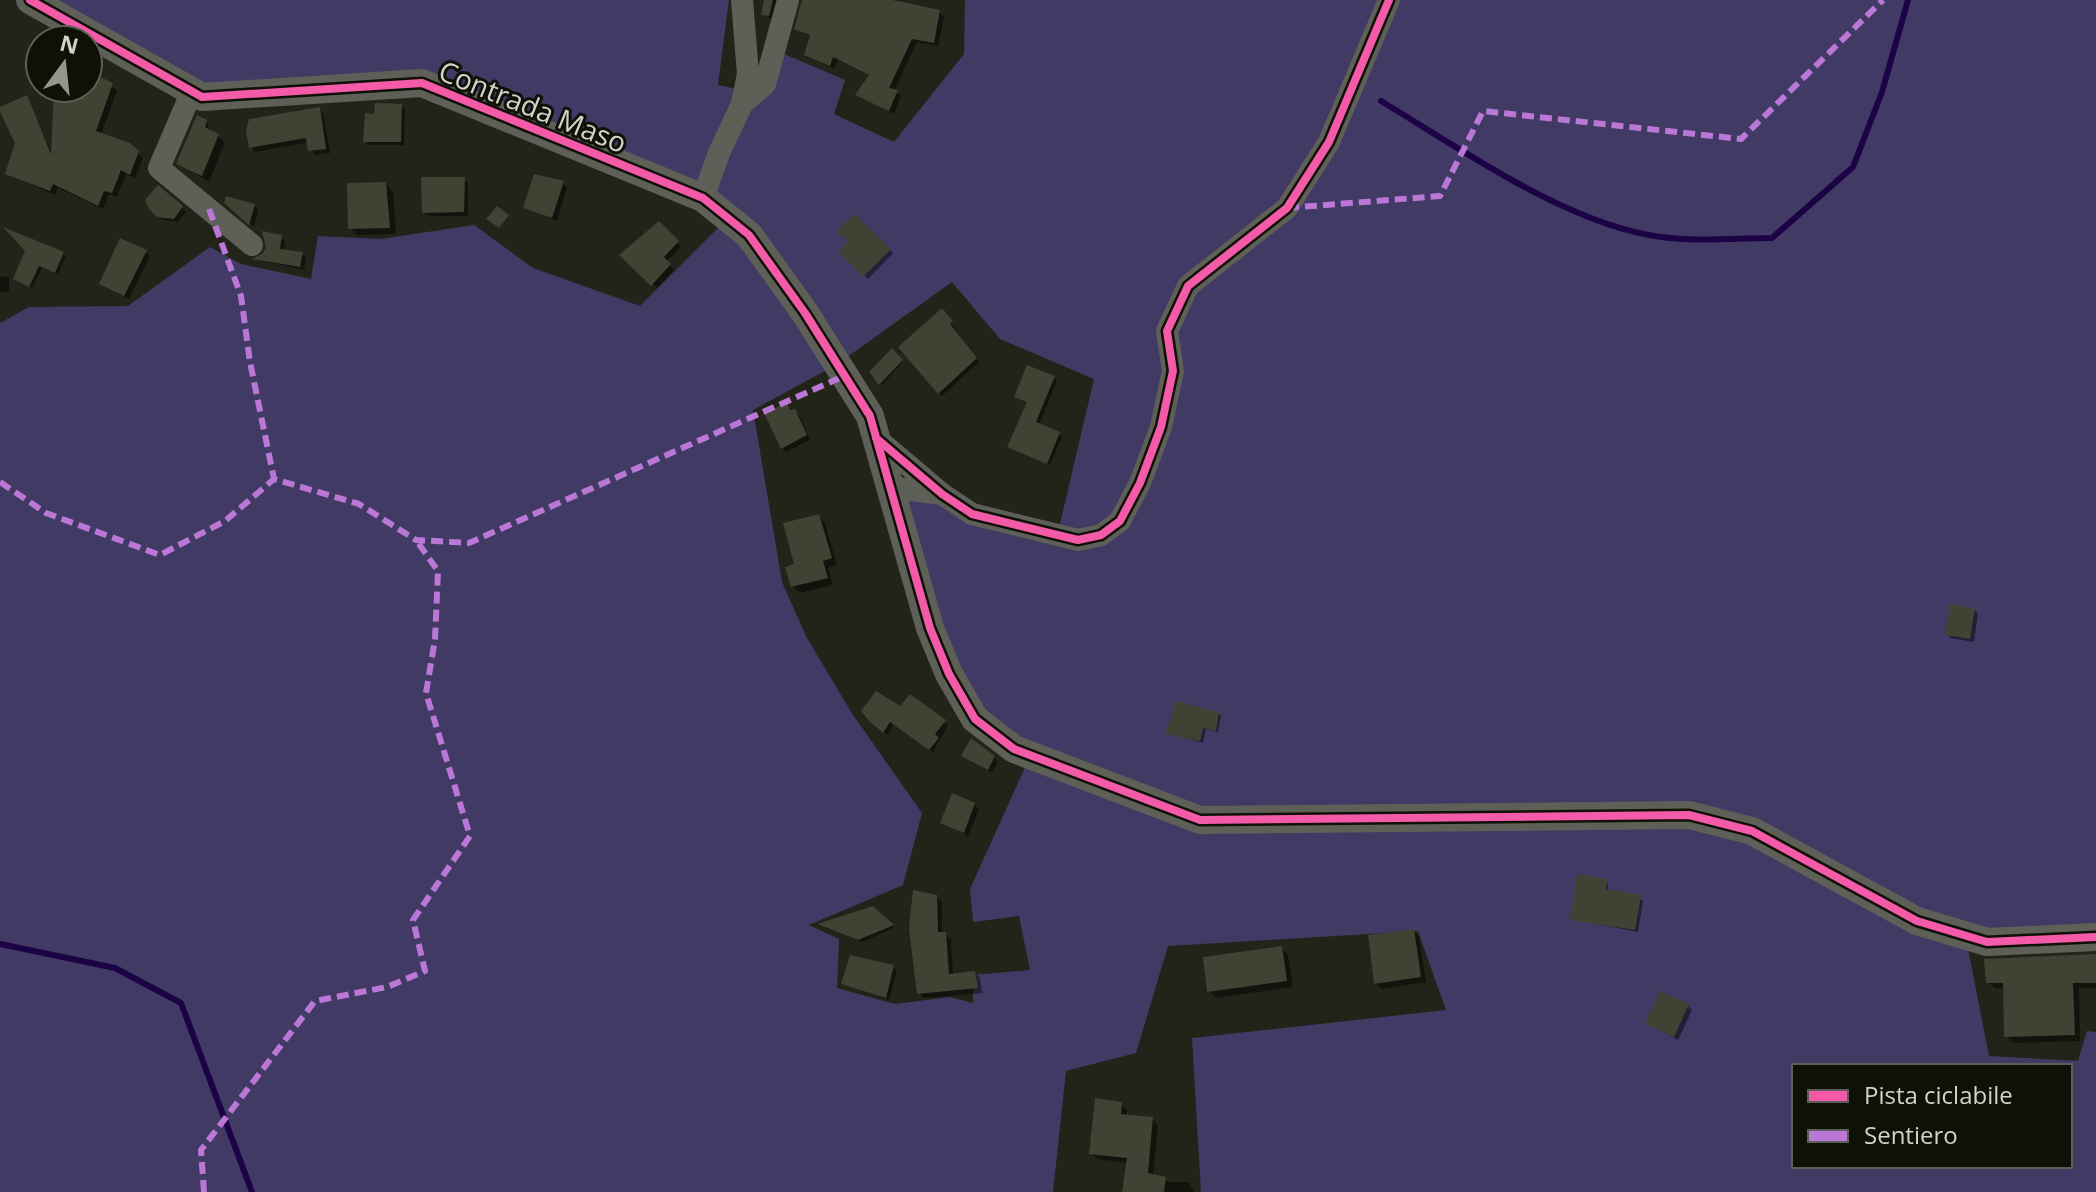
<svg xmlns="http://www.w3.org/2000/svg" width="2096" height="1192" viewBox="0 0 2096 1192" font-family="'Open Sans',sans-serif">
	<rect width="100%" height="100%" fill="#22241a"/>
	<!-- green -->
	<path fill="#413a65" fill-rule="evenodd" d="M31 0H729L718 85 756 93 782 53 845 80 834 114 894 142 964 54 965 0H2096V931L1965 933 1989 1056 2078 1061 2087 1031 2096 1032V1192H1201L1192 1038 1446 1010 1418 931 1168 946 1136 1053 1066 1071 1053 1192H0V323L29 307 128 306 210 247 241 264 311 279 318 236 381 239 474 225 533 268 640 306 730 216 475 97 205 94ZM952 282 1000 339 1094 379 1056 541 909 475 896 504 956 689 1032 752 970 889 973 922 1019 916 1030 970 973 975V1003L950 997 895 1004 837 988 839 939 809 925 903 885 922 813 851 712 806 636 782 582 753 410 836 365ZM1794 1066H2070V1166H1794Z"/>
	<!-- shadow -->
	<path fill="#0007" d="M766 0H781L773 20 763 14Z
		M803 0H894L939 12 944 17 938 46 917 42 894 91 901 96 894 114 858 94 871 76 838 60 834 69 806 54 812 37 797 29Z
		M88 74 117 90 101 135 129 145 143 158 135 178 126 174 117 197 109 194 103 209 58 188 55 195 8 174 26 97 53 155 56 88H88Z
		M401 106 405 110 404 145H369L365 141 376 116Z
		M319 109 323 113 330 153 314 155 309 142 255 152 251 147 299 115 298 110Z
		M206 122 212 132 225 142 209 182 178 163Z
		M464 179 468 183V216H429L424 212Z
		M563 183 567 187 557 221 525 207Z
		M386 184 393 191 396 234 357 235 350 228Z
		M254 206 258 210 254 227 230 207Z
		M182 208 186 212 178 222 163 220 158 215Z
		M854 216 893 253 868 279 841 252 850 242Z
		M659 224 681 247 666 262 674 270 657 288 622 255Z
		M281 237 285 241 284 251 302 254 306 258 304 270 255 259 264 256Z
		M27 250 63 254 66 256 58 274 42 268 32 288 15 279Z
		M146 252 150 256 129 299 102 283Z
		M0 276 9 277V292H0Z
		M942 311 979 362 942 396 901 347Z
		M892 351 903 362 882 385 872 372Z
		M1054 377 1057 380 1039 425 1062 437 1050 465 1013 449 1028 403 1016 396Z
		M786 406 799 415 810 440 786 452 782 448Z
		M818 516 825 523 837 565 828 567 833 585 800 593 793 586 797 566Z
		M1974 609 1978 614 1974 642 1951 638 1947 634Z
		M900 709 948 725 933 752 894 724 888 735 876 726Z
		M1218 713 1221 716 1218 732 1206 729 1203 743 1168 733Z
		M963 755 994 757 998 762 992 773Z
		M974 805 979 809 968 836 943 822Z
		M1607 881 1609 892 1643 900 1638 932 1572 919Z
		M936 897 942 902V934L951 939 953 975 975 973 980 978 982 993 924 998 919 993Z
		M873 908 894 928 862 942 822 926Z
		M1413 931 1419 936 1426 982 1382 989 1376 983Z
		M1281 948 1288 955 1293 987 1216 998 1209 991Z
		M2096 956V988H2079L2080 1041 2013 1043 2006 1036 2005 988H1995L1988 982Z
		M893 967 897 971 889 1000 843 983Z
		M1688 1006 1692 1010 1678 1040 1648 1023Z
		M1121 1104 1127 1110V1116L1152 1119 1158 1125 1153 1176 1169 1182H1188L1194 1192H1124L1128 1163 1097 1159 1091 1153Z"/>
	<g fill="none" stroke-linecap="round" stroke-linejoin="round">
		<!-- stream -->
		<path stroke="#1c0345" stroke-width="6" d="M1381 101C1461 149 1568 225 1661 237 1697 242 1736 238 1772 238L1853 167 1882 92 1908 0
			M0 944 115 968 181 1003 252 1192"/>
	</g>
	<!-- building -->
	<path fill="#414233" d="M764 0H773L769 16 761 15Z
		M802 0H893L940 10 934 43 912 39 889 88 898 90 889 111 855 95 869 75 833 57 830 66 804 55 810 35 794 29Z
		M88 71 113 83 96 131 130 143 139 151 130 175 121 170 112 193 104 191 98 206 53 184 50 191 5 174 15 143 0 112V107L27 95 51 154 54 88H88Z
		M375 103 402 104 401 142H363L365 113 374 114Z
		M320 107 326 149 308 151 306 138 249 148 246 131 249 119Z
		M197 115 207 120 205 127 219 134 202 176 176 164Z
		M534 174 564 181 552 218 523 208Z
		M421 177H465L464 212 422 213Z
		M386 182 390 228 348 229 347 183Z
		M158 185 183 206 174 219 157 217 149 209 145 200Z
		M226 196 255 204 249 225 224 203Z
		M497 206 509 215 499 228 486 219Z
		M854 214 891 249 863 277 838 252 848 241 836 232Z
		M659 221 679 241 664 257 671 264 651 286 619 255Z
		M3 227 64 252 55 273 39 266 29 287 13 279 25 251Z
		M262 231 282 235 280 249 303 252 300 267 252 259 262 254 266 248Z
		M120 238 147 250 124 296 99 284Z
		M942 308 953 321 950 324 977 358 938 394 898 347Z
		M892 348 903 360 879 385 869 372Z
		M1027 365 1055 376 1036 422 1060 432 1047 464 1007 447 1027 402 1014 397Z
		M787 403 790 410 795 409 807 435 781 449 764 413Z
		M819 514 832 558 823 561 828 578 791 587 785 567 794 564 783 523Z
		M1950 604 1975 608 1970 639 1945 635Z
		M876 691 900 706 910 694 946 720 935 734 939 738 929 750 890 722 883 733 870 722 861 711Z
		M1176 701 1219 712 1216 731 1203 728 1200 741 1165 734Z
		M971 738 995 756 988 770 961 756Z
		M952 793 975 803 964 833 940 823Z
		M1577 874 1608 879 1606 889 1641 895 1635 930 1570 920Z
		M913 890 937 895 938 932H946L949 974 975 971 978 988 917 994 909 928Z
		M873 906 894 925 858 940 817 924Z
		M1414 929 1421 977 1374 984 1368 935Z
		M1282 946 1287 981 1207 992 1203 957Z
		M2096 954V983H2073L2075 1035 2004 1037 2003 983H1986L1984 959Z
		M850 955 894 965 886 998 841 984Z
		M1660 991 1689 1004 1674 1037 1645 1024Z
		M1095 1098 1122 1102 1121 1114 1153 1117 1148 1173 1166 1177 1164 1192H1122L1127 1158 1089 1154Z"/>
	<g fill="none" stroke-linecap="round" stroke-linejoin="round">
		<!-- minor -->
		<path stroke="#5e6057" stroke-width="22" d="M742 0 748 74 742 104
			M192 91 159 168 252 245
			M703 198 719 153 742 104 765 84 788 0
			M876 438 942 494 972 514 1078 540 1101 535 1120 521 1140 483 1161 427 1173 371 1167 331 1188 286 1287 208 1329 142 1389 0
			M890 487 942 494"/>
		<!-- tertiary -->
		<path stroke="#5e6057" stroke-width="28" d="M30 0 202 97 422 83 703 198 749 235 805 313 870 416 930 628 949 674 975 719 1014 749 1200 820 1689 815 1752 831 1917 921 1987 942 2096 937"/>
		<!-- quiet -->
		<path stroke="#ba77d6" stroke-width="6" stroke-dasharray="12 6" stroke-linecap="butt" d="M1287 208 1440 196 1483 111 1741 139 1883 0
			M209 209 241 296 250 362 274 479
			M0 482 46 513 160 555 225 521 274 479 359 504 416 540 469 543 844 376
			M204 1192 201 1150 315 1001 387 987 425 971 413 920 470 836 426 693 435 639 438 571 416 540"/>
		<defs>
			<path id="cycleway" d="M30 0 202 97 422 83 703 198 749 235 805 313 870 416 930 628 949 674 975 719 1014 749 1200 820 1689 815 1752 831 1917 921 1987 942 2096 937
				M876 438 942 494 972 514 1078 540 1101 535 1120 521 1140 483 1161 427 1173 371 1167 331 1188 286 1287 208 1329 142 1389 0"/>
		</defs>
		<!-- cycleway casing -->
		<use href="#cycleway" stroke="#0f1008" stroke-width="13"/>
		<!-- cycleway -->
		<use href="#cycleway" stroke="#f35aa7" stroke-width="8"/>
	</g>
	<g text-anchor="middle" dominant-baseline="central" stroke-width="6" stroke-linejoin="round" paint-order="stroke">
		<!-- street labels -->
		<g font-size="28" fill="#d2d4c9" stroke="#0f1008">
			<text transform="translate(533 106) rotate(22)">Contrada Maso</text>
		</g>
	</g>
	<!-- legend -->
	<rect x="1792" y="1064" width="280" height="104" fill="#0f1008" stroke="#5d5e55" stroke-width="2"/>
	<rect x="1808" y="1090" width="40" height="12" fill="#f35aa7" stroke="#5d5e55" stroke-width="2"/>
	<text x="1864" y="1104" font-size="24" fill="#d2d4c9">Pista ciclabile</text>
	<rect x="1808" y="1130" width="40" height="12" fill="#ba77d6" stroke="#5d5e55" stroke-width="2"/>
	<text x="1864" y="1144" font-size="24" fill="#d2d4c9">Sentiero</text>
	<!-- north arrow -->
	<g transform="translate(64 64) rotate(15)"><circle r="38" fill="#0f1008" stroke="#5d5e55" stroke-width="2"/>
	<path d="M0-6L14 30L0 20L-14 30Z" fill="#94968c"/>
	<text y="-12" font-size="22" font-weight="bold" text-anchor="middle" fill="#d2d4c9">N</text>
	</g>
</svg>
